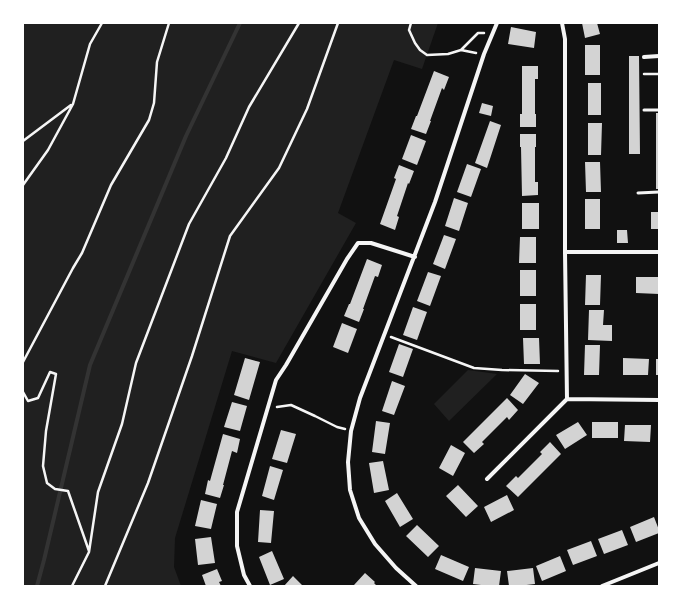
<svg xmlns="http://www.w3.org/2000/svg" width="682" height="609" viewBox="0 0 682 609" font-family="Overpass,sans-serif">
	<rect width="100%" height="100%" fill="#111"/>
	<!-- green -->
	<path fill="#202020" d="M23 23H438L422 69 394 60 338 213 356 223 276 363 232 351 175 538 174 567 181 586H23Z
		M468 370 497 374 449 421 434 404Z"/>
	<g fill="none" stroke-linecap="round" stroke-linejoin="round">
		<!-- stream -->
		<path stroke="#333" stroke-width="4" d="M37 586 44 560 90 365 186 136 240 23"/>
	</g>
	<!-- building -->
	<path fill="#d3d3d3" d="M582 23H597L600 34 585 38Z
		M511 27 536 32 534 48 508 44Z
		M585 45H600V75H585Z
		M629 56H639L640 154H629Z
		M522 66H538V79H535V114H536V127H520V114H522Z
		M434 71 449 77 444 90 442 88 430 121H431L426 134 411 129 416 116H417Z
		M588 83H601V115H588Z
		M482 103 493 106 491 116 479 113Z
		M656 113H659V189H656Z
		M490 121 501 125 487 168 475 163Z
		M588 123H602L601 155H588Z
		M520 134H536V147H535V182H538V195L522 196 521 147H520Z
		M411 135 426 141 417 165 402 159Z
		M585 162H600L601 192H586Z
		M467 164 481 169 471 197 457 192Z
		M399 165 414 171 409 184 408 183 397 216 399 217 395 230 380 224 396 179 394 178Z
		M454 198 468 203 459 231 445 226Z
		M585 199H600V229H585Z
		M522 203H539V229H522Z
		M651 212H659V229H651Z
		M617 230H627L628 243H617Z
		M444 235 456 239 445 269 433 264Z
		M520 237H536V263H519Z
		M367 259 382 265 378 277 375 276 363 309H364L359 322 344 316 349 304H350Z
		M520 270H536V296H520Z
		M428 272 441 276 430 306 417 301Z
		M586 275H601L600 305H585Z
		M636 277H659V294L636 293Z
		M520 304H536V330H520Z
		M413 307 427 312 417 340 403 335Z
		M589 310H604L603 325H612V341L588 340Z
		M342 323 357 329 348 353 333 347Z
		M523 338H539L540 364H524Z
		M399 344 413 349 403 377 389 372Z
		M585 345H600L599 375H584Z
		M245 358 260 362 249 400 234 395Z
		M623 358 649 359 648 375H623Z
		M656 359H659V375H656Z
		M525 374 539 383 523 404 510 395Z
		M392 381 405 386 394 415 382 411Z
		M507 398 518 410 509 420 507 417 482 442 484 444 474 453 463 442Z
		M232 402 247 406 240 431 224 427Z
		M376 421 390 423 385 454 372 452Z
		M578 422 587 435 565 449 556 435Z
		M592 422H618V438H592Z
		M625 425H651L650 442 624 441Z
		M281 430 296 434 287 463 272 459Z
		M223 434 240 439 237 453 232 451 223 485H224L220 498 205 494 208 480 210 481Z
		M550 442 561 454 518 497 506 486 516 476 518 478 542 454 540 452Z
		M451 445 465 453 453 476 439 468Z
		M383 461 389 490 374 493 369 463Z
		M270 466 283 470 274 500 262 496Z
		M458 485 478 506 466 517 446 496Z
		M397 493 413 519 400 527 385 501Z
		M507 495 514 510 491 522 484 507Z
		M201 500 217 504 211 529 195 526Z
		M260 510 274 511 271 543 258 542Z
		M654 517 659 530V533L636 542 630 527Z
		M417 525 439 546 428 557 406 536Z
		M622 530 628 545 604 554 598 539Z
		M211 537 215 563 198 565 195 539Z
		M591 541 597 556 573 565 567 550Z
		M272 551 284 579 270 585 259 557Z
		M441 555 469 567 463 581 435 569Z
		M560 556 566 571 542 581 536 566Z
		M475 568 501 571 499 586H489L473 584Z
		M533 568 535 584 518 586H509L507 571Z
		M217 569 222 581 219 582 221 586H206L202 575Z
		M365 573 375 582 374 583 377 586H355L354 585Z
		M293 576 303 586H284Z"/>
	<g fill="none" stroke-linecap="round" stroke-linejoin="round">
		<!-- path -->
		<path stroke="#f5f5f5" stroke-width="2.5" d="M411 23 409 30 415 43 420 50 427 55 448 54 461 50 478 33H484
			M461 50 476 53
			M644 74H659
			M23 141 71 105
			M23 185 48 150 73 104 90 44 102 23
			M391 337 474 368 502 370 558 371
			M23 362 73 268 82 253 111 185 149 120 154 103 157 62 169 23
			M23 392 28 401 38 398 50 372 56 374 46 431 43 466 47 483 55 489 68 491 89 551
			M277 407 291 405 315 416 337 427 345 429
			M72 586 89 552 98 492 122 424 136 363 189 224 226 158 249 107 299 23
			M105 586 148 483 192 356 230 236 279 168 307 109 338 23"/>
		<!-- service -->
		<path stroke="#f5f5f5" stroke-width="3" d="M644 110H659
			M638 193 659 192"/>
		<!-- minor -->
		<path stroke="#f5f5f5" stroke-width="4" d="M562 23 565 39V252L567 399
			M644 57 659 56
			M565 252H659
			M567 399 659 400
			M487 479 567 399
			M250 586 244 575 237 546V512L276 380 286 365 347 259 358 243H371L415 257
			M416 586 396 568 375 544 359 518 350 490 348 462 351 431 360 398 435 202 484 54 497 23
			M602 586 659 563"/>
	</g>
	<!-- border -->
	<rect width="682" height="609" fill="none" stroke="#ffffff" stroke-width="48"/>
</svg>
